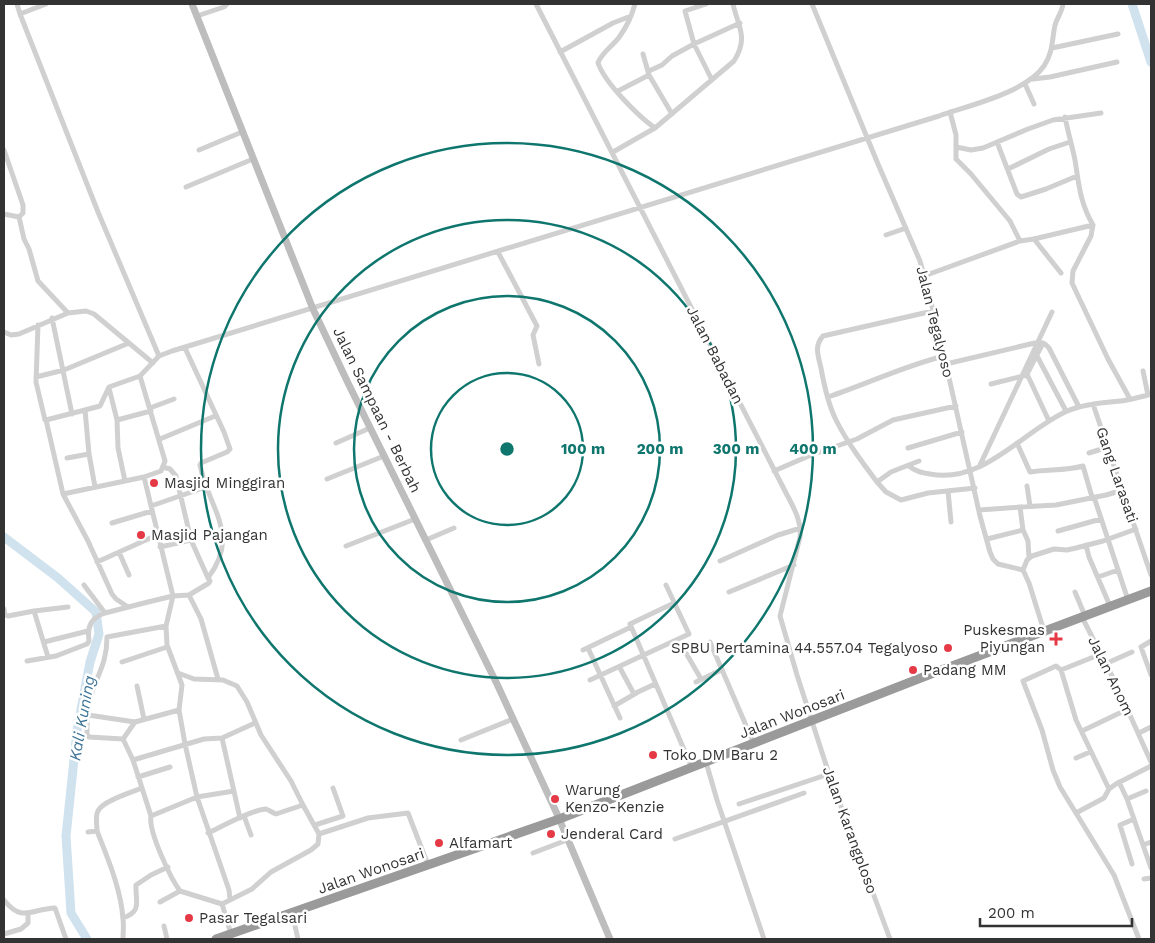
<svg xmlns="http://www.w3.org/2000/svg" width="1155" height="943" viewBox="0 0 1155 943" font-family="'Work Sans',sans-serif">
	<rect width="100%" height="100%" fill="#fff"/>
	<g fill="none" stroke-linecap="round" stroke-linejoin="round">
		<!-- river -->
		<path stroke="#cfe2ee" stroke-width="9" d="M1132 4 1151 62
			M4 537 58 578 96 612 99 634 90 662 77 731 66 836 71 913 87 939"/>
		<!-- street -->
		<path stroke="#d0d0d0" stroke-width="5" d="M17 4 20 14 46 4
			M536 4 785 491C792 505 802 520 800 537L780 616 797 675 829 774 890 939
			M635 4C632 15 627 26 620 36 614 45 601 53 598 63 605 83 638 116 655 128
			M706 4 685 11 694 44 740 23
			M812 4 878 164 920 261 939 333 980 516 990 552 993 559 998 564 1023 570 1029 583 1044 631
			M20 14 98 212 159 356
			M197 16 224 7 227 4
			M1052 48 1118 34
			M560 52 613 23 631 16
			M643 54 649 75 672 114
			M649 71 662 65 672 56 694 44 712 80
			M1033 79 1050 77 1117 62
			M1025 84 1034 104
			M618 91 649 75
			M950 112 956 135V159L971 174 1010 221 1020 241 1034 239 1093 225
			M1065 117C1068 132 1072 146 1075 160 1079 185 1080 203 1093 225
			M997 142 1017 194 1021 197 1046 189 1077 176
			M956 147 971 150 983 148 1028 129 1053 120 1101 113
			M4 150 23 205V213L19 217 4 214
			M199 150 242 132
			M613 152 655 128 734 61C749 37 738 27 733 4
			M1008 169 1049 149 1070 142
			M186 187 253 159
			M19 217 24 239 29 249 38 281 68 313 86 311 94 314 153 363
			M1093 225 1091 236 1073 271 1072 283 1108 359 1130 399
			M886 235 906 228
			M1034 239 1061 273
			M498 252 537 326 533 335 539 364
			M924 276 1020 241
			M52 318 72 414
			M38 325 36 382 45 420
			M4 332 11 335 19 334 68 313
			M1037 356 1066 411
			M946 364 1039 342 1045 344 1049 348 1079 407
			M1027 374 1049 421
			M140 376 159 356 172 351 939 116C970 105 1025 93 1044 66 1053 53 1052 39 1055 25 1057 18 1062 12 1063 4
			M1026 376 1043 343
			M36 377 64 370 129 343
			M991 384 1023 376
			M109 388 117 420
			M828 397C867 384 904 366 944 356
			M1093 404 1151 575
			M150 408 174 399
			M85 410 100 406 109 387 140 376 165 461 161 471 144 477 173 596 166 626 167 645 182 685 179 710 185 744 197 797 229 890 230 900
			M160 439 215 416
			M336 443 370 428
			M1017 443 1030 472C1048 469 1065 471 1083 466L1092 497
			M908 448 962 432
			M1089 453 1108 447
			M67 458 89 454
			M919 461 891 472 877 482 886 492 901 500 928 493 975 488
			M980 465 1052 312
			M909 466C915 471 922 473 930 474 983 484 1021 433 1065 412 1082 404 1103 403 1121 401 1130 400 1139 397 1148 395L1143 371
			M163 467 170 469 176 476 191 540 208 578
			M774 471 811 455 857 439 893 420 956 406
			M327 479 384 456
			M125 481 118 448 117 420 151 411
			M877 482C862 462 847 442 836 420 828 404 824 385 821 368 818 355 814 346 823 336L933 311
			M1027 486 1030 506
			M95 487 89 454 85 410 46 420 63 494 88 541 112 594 116 599 128 607
			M948 491 951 522
			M63 494 144 477
			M1094 497 1128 600
			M151 506 206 487
			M1020 507 1056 505 1106 495 1123 490
			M979 510 1020 507 1023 530 1028 541 1029 558
			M112 523 152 511
			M1058 531 1101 519
			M987 539 1023 530
			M426 540 454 528
			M1086 545 1089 557 1110 606
			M346 546 415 519
			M160 547 191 540
			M119 552 129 575
			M720 561 778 535 801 528
			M97 562 157 535
			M1023 570 1027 560 1032 556 1054 549 1067 550 1076 548 1103 541 1136 529
			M1098 577 1118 570
			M84 585 105 613 148 602 173 596 189 595 209 583 210 581 208 578C241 534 209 510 200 465L201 463 227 452 230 449 224 432 185 348
			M729 592 794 565
			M1075 592 1085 616
			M189 595 201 619 218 679
			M674 603 630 624 692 768
			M4 609 5 615 8 616 34 611 48 657
			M34 611 68 607
			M1082 617 1116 684 1151 762
			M1151 641 1141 647 1151 675
			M44 642 88 631
			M710 642 754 744
			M588 648 620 718
			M583 650 631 627
			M686 653 701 679
			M1101 654 1061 670 1056 666 1023 681 1042 730 1053 770 1060 787 1114 875 1139 939
			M27 661 56 656 87 644 89 641C87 626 91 618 105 613
			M122 662 167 647
			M1105 664 1132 652
			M620 668 634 694
			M1061 670 1076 720 1109 789
			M178 673 194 679 223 680 237 686 247 702 261 735 291 781 303 805
			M590 680 689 634 666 585
			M696 682 721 670
			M137 686 144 719
			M614 706 638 692 655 684
			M88 715 135 722 179 710
			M135 722 123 739 133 760 151 816
			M1082 731 1128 709
			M1139 733 1151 727
			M222 738 240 818
			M123 739 89 737 87 734C87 722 87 710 90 698 97 675 107 664 107 637L166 626
			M461 740 513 719
			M1076 758 1090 752
			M133 760 204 739 222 738 255 723
			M706 762 717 800 764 939
			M138 777 170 767
			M1119 782 1127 799 1151 868
			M1127 799 1146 791
			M739 804 829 774
			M1076 813 1104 798 1109 789 1116 784 1151 766
			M244 816 251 835
			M315 825 343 816 333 788
			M97 831C97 825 95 816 98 811 102 801 132 792 142 788
			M88 832 97 831C108 859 121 889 123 919 124 926 123 933 123 939
			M208 833C221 827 253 809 266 809 269 810 273 813 276 814L303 805 319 834 318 844 311 850 271 872 252 889 222 904 180 891C171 879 148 831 151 816L197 797 234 791
			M319 834 368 818 408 813 428 865
			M675 839 804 793
			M1143 845 1151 842
			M533 853 567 840
			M1132 864 1120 825 1134 819
			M1144 879 1151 878
			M4 900C22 923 31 909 55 908L66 939
			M160 902 180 891
			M222 904 231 934
			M292 913 298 939
			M123 918C143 911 135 901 136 885L151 875 168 867
			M164 926 167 939
			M4 934 21 929 28 923V913"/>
		<!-- secondary -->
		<path stroke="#bdbdbd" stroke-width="7" d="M192 4 313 309 348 383 497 684 558 816 610 939"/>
		<!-- highway -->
		<path stroke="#9a9a9a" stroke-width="9" d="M216 939 562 818 931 674 1151 591"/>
	</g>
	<!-- distance rings -->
	<g fill="none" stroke="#0f766e" stroke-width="2.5">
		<circle cx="507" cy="449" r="76"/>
		<circle cx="507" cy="449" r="153"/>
		<circle cx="507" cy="449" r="229"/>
		<circle cx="507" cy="449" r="306"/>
	</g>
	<!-- markers -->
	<g fill="#e63946" stroke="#fff" stroke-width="2">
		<circle cx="154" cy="483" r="5"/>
		<circle cx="141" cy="535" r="5"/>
		<path d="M1053.5 631.5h5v5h5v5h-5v5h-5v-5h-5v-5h5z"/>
		<circle cx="948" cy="648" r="5"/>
		<circle cx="913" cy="670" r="5"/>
		<circle cx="653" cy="755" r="5"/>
		<circle cx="555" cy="799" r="5"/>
		<circle cx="551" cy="834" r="5"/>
		<circle cx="439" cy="843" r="5"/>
		<circle cx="189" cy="918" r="5"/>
	</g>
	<g text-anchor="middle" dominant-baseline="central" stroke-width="5" stroke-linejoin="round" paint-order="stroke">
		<!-- street labels -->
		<g font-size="15" fill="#333" stroke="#fff">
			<text transform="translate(935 322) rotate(76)">Jalan Tegalyoso</text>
			<text transform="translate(715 355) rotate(63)">Jalan Babadan</text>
			<text transform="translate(377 410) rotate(64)">Jalan Sampaan - Berbah</text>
			<text transform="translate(1117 475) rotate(71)">Gang Larasati</text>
			<text transform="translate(1111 676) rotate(64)">Jalan Anom</text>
			<text transform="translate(792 714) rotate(-21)">Jalan Wonosari</text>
			<text transform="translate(850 830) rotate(70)">Jalan Karangploso</text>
			<text transform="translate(371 871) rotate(-19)">Jalan Wonosari</text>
		</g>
		<!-- poi labels -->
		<g font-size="15" fill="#333" stroke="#fff" text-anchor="start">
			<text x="164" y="483">Masjid Minggiran</text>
			<text x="151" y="535">Masjid Pajangan</text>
			<text x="1045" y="630" text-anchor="end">Puskesmas<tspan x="1045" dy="17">Piyungan</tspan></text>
			<text x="938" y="648" text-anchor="end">SPBU Pertamina 44.557.04 Tegalyoso</text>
			<text x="923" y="670">Padang MM</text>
			<text x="663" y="755">Toko DM Baru 2</text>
			<text x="565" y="790">Warung<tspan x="565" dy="17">Kenzo-Kenzie</tspan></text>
			<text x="561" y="834">Jenderal Card</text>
			<text x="449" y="843">Alfamart</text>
			<text x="199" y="918">Pasar Tegalsari</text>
		</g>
		<!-- water labels -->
		<g font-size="16" font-style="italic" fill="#3f7597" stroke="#fff">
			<text transform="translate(82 718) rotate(-80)">Kali Kuning</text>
		</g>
	</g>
	<circle cx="507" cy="449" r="8" fill="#0f766e" stroke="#fff" stroke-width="2.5"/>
	<g font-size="15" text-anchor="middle" font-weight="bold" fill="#0f766e" stroke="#fff" stroke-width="5" stroke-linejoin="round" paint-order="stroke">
		<text x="583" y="454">100 m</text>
		<text x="660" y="454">200 m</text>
		<text x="736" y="454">300 m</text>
		<text x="813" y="454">400 m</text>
	</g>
	<!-- border -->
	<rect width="1155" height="943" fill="none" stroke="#333333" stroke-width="10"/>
	<!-- scale -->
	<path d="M980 918v8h152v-8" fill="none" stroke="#333333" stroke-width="2.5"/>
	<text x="988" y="918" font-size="15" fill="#333333" stroke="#ffffff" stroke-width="4" paint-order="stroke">200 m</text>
</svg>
